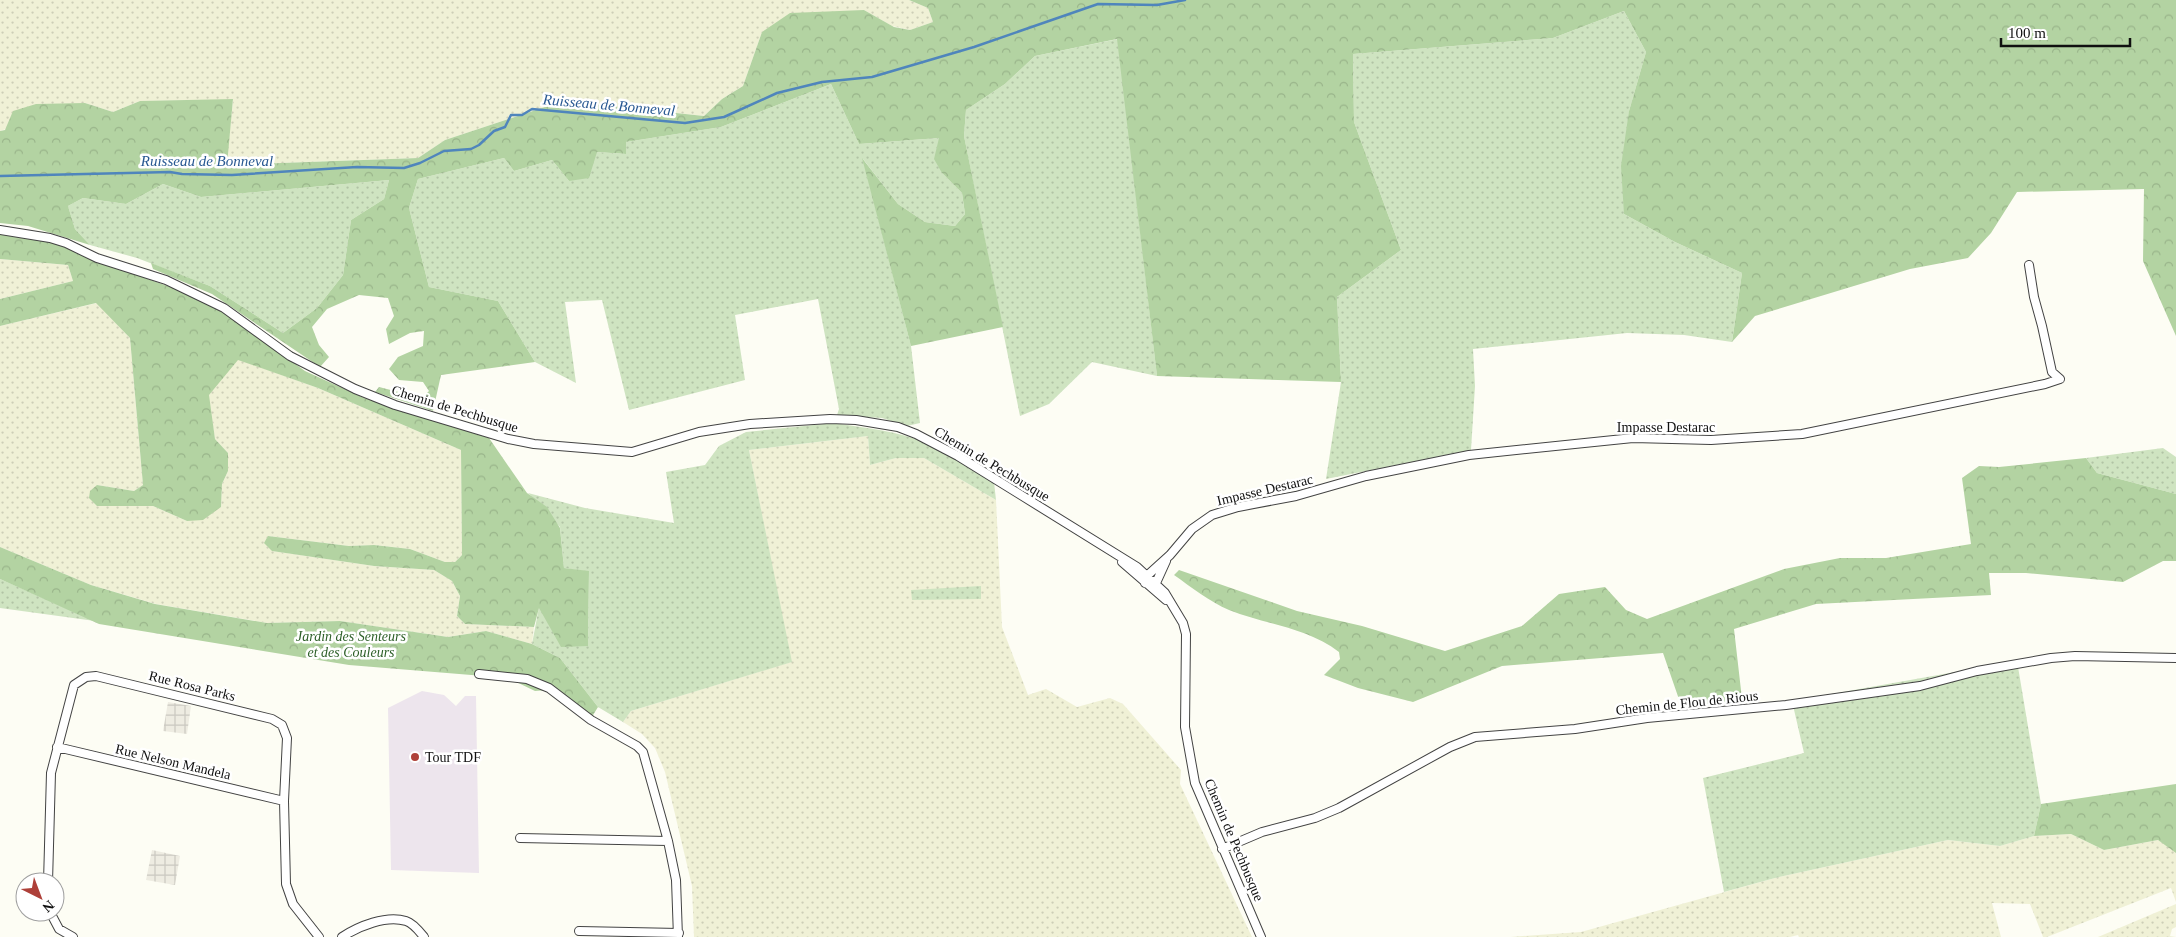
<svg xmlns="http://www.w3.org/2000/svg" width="2176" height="937" viewBox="0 0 2176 937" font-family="'Times New Roman',serif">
	<defs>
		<pattern id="farmland-dots" width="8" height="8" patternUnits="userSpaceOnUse" patternTransform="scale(1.25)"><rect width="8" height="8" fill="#f0f1d6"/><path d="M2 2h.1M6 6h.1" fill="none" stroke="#cdceb7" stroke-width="1.8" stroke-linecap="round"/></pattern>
		<pattern id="grass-dots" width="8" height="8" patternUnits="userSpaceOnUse" patternTransform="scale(1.25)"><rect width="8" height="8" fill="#cfe4c1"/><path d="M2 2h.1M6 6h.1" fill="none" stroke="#b1c3a5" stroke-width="1.8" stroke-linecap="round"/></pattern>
		<pattern id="forest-crowns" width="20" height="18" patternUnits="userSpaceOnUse" patternTransform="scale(1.25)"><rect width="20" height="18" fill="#b3d3a2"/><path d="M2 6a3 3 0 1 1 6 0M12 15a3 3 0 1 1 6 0" fill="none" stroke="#99b48a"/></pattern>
		<pattern id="plaza-grid" width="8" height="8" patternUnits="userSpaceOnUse" patternTransform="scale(1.25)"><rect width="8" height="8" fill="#eeece2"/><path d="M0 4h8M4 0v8" fill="none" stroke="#cbc9c1"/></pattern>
	</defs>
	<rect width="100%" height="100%" fill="#fdfdf4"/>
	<!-- industrial -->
	<path fill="#ede5ed" d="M422 691 444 695 456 706 465 696H476L479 873 391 870 388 708Z"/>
	<!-- farmland -->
	<path fill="url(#farmland-dots)" d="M0 0H909L928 8 933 22 910 30 892 26 864 10 762 32 743 86 722 99 704 116 563 101 445 140 418 158 226 165 233 100 140 101 113 112 85 103 0 131Z
		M0 259 68 265 73 281 0 299Z
		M97 303 130 338 143 485 134 491 97 485V506H153L187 521 221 507 222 484 228 471V453L215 439 208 395 237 359 318 388 461 450 462 555 455 562H445L410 549 374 545 349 546 268 536 273 551 374 566 434 570 452 581 460 596 457 616 465 624 534 627 532 644 486 631 448 637 340 621 267 623 156 604 91 585 0 547V326Z
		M868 436 870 465 896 458H924L996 500 1002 627 1028 695 1046 689 1077 707 1110 698 1123 704 1181 770 1180 784 1252 937H694L692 886 665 772 655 748 642 734 623 722 631 711 791 662 749 450Z
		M2071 834 2104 850 2158 840 2176 851V902L2171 888 2047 937H2043L2030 904 1992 903 2001 937H1799L1798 935 1790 937H1510L1581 932 1775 878 1948 840 2000 846 2034 836Z
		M2176 904V927L2172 929 2170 936 2176 937H2098Z"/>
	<!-- grass -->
	<path fill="url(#grass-dots)" d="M1624 11 1646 52 1629 111 1624 214 1675 242 1742 273 1732 342 1684 335 1627 333 1473 349 1475 386 1471 450 1326 479 1341 382 1337 297 1401 250 1354 122 1353 54 1553 38Z
		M1118 39 1157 376 1092 362 1049 404 1020 416 964 136 966 110 1005 84 1035 56Z
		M831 84 859 144 939 138 942 173 962 193 965 214 955 226 925 222 898 204 863 159 911 346 920 423 907 426 882 418 837 415 839 409 818 299 735 315 745 380 629 410 602 300 565 302 576 383 535 362 498 301 429 287 409 208 418 179 504 158 514 171 552 160 569 181 597 152 625 154 626 142 721 127Z
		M389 180 384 199 351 220 343 275 317 308 283 333 210 286 137 258 90 245 75 229 68 206 83 198 126 204 163 184 201 197Z
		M834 423C860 427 887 430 913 438 937 445 972 468 994 482L996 500 924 458H896L870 465 868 436 749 450 792 662 631 711 623 722 598 707 560 658 532 644 539 607 588 645 589 572 564 568 560 527 528 493 585 508 674 523 666 472 705 465 719 446 746 432Z
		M2163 448 2176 457V494L2097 473 2086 458Z
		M0 579 95 621 0 608Z
		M981 586V599L912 600 911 590Z
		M2017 661 2041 804 2034 836 2000 846 1948 840 1775 878 1724 892 1703 778 1804 753 1792 701Z"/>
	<!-- forest -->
	<path fill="url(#forest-crowns)" d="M909 0H2176V336L2143 261 2144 189 2017 192 1991 233 1968 258 1910 269 1755 316 1732 342 1742 273 1675 242 1624 214 1621 166 1629 111 1646 52 1624 11 1553 38 1353 54 1354 122 1401 250 1337 297 1341 382 1157 376 1117 39 1035 56 1005 84 966 110 964 136 1003 327 911 346 862 158 898 204 925 222 955 226 965 214 962 193 942 173 934 159 939 138 859 144 831 84 721 127 626 142V154L597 152 589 178 569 181 552 160 514 171 504 158 418 179 409 208 429 287 498 301 535 362 441 375 433 411 375 392 379 387 422 398 429 391 423 382 399 380 389 369 398 357 423 346 424 331 410 333 389 344 386 329 394 316 388 298 359 295 327 309 312 327 319 345 329 357 320 367 212 294 153 269 151 263 210 286 283 333 317 308 343 275 351 220 384 199 389 180 201 197 163 184 126 204 83 198 68 206 75 229 90 245 28 226 0 223V131L5 130 13 111 36 104 85 103 113 112 140 101 233 99 227 165 418 158 445 140 563 101 704 116 722 99 743 86 762 32 790 13 864 10 894 27 910 30 933 22 928 8Z
		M0 234 35 238 65 246 100 262 190 294 226 313 305 371 364 398 489 438 527 493 547 507 560 528 564 568 589 571 588 646 561 647 539 608 534 627 465 624 457 616 460 596 452 581 434 570 374 566 272 551 264 543 268 536 349 546 374 545 410 549 445 562H455L462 555 461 450 318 388 238 360 209 395 215 439 228 453V471L222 484 221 507 203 520 187 521 153 506H97L89 498 90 491 97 485 134 491 143 485 130 338 96 303 0 326V299L73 281 68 265 0 259Z
		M2086 458 2097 473 2176 494V561H2163L2123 582 2026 573H1989L1991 595 1816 604 1734 629 1742 699 1682 708 1663 653 1502 666 1413 702 1358 688 1324 675 1340 659 1339 652C1306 627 1267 625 1229 610 1210 602 1191 587 1174 575L1179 570 1297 611 1362 626 1445 651 1522 626 1559 594 1605 587 1626 610 1647 619 1784 569 1840 558H1886L1971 544 1962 478 1979 466 1999 467Z
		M0 547 91 585 155 604 267 623 340 621 448 637 486 631 532 644 560 658 598 707 590 720 548 690 535 691 508 678 349 665 99 624 0 579Z
		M2176 784V853L2158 840 2104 850 2071 834 2034 836 2041 804Z"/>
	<!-- plaza -->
	<path fill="url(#plaza-grid)" d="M168 702 191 706 187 734 163 731Z
		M152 850 180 856 175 885 146 880Z"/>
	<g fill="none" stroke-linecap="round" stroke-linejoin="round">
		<!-- stream -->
		<path stroke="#4f85bc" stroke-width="2.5" d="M0 176 170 172 182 174 232 175 357 167 404 168 420 163 444 151 471 149 479 145 494 131 505 127 511 115H522L532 109 685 123 724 117 777 93 822 82 872 77 974 47 1098 4 1157 5 1185 0"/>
		<defs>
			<path id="minor" d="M0 230 50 238 66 243 97 258 166 280 224 308 290 356 355 389 395 405 508 439 534 444 632 452 699 432 750 424 830 419 856 420 898 427 916 434 958 456 1137 567 1165 593 1183 623 1186 634 1185 727 1195 783 1261 937
				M1122 562 1166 600
				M1145 583 1149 574 1170 555 1192 529 1212 515 1238 507 1296 496 1366 476 1469 455 1633 438 1711 440 1802 434 2045 384 2060 379 2052 372 2042 326 2034 297 2029 265
				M1152 583H1156L1166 561
				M479 674 527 679 549 688 591 720 637 746 643 752 668 841 676 880 678 937
				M57 747 284 801
				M520 838 668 841
				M1222 849 1262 832 1315 818 1339 808 1450 747 1475 737 1575 729 1647 718 1786 705 1920 686 1977 671 2051 658 2075 656 2176 658
				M48 882 51 773 74 685 86 677 96 676 272 719 282 725 287 738 284 801 286 884 293 904 319 937
				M50 912 59 929 73 937
				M579 931 679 933
				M342 937C359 926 386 915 406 921 413 923 420 932 424 937"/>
		</defs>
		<!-- minor casing -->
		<use href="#minor" stroke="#434343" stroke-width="10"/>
		<!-- minor -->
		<use href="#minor" stroke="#fff" stroke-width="8"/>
	</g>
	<!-- markers -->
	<circle fill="#ae4039" stroke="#fff" stroke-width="2" cx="415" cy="757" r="5"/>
	<g text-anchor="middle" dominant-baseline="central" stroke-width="5" stroke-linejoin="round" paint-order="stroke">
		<!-- street labels -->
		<g font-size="14" fill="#101010" stroke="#fff">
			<text transform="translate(455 409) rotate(17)">Chemin de Pechbusque</text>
			<text x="1666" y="427">Impasse Destarac</text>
			<text transform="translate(992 464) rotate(31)">Chemin de Pechbusque</text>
			<text transform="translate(1265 490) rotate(-13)">Impasse Destarac</text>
			<text transform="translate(192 686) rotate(14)">Rue Rosa Parks</text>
			<text transform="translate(1687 703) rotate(-6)">Chemin de Flou de Rious</text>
			<text transform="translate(173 762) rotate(13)">Rue Nelson Mandela</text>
			<text transform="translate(1234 840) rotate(67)">Chemin de Pechbusque</text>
		</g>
		<!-- park labels -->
		<g font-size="14" font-style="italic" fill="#2d5f28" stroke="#fff">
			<text x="351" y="636">Jardin des Senteurs<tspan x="351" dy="16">et des Couleurs</tspan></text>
		</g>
		<!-- poi labels -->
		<g font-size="14" fill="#101010" stroke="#fff" text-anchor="start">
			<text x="425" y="757">Tour TDF</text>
		</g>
		<!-- water labels -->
		<g font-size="15" font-style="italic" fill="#285892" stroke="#fff">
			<text transform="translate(609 105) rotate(5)">Ruisseau de Bonneval</text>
			<text x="207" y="161">Ruisseau de Bonneval</text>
		</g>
	</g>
	<!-- north arrow -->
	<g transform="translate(40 897) rotate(138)"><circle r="24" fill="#ffffff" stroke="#9f9f9f"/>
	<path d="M0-4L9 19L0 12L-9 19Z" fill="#ae4039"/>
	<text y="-8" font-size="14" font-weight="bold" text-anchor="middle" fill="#101010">N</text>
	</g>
	<!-- scale -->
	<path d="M2001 38v8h129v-8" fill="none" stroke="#101010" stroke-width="2.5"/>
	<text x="2008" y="38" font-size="15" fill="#101010" stroke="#ffffff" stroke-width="4" paint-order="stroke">100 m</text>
</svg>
